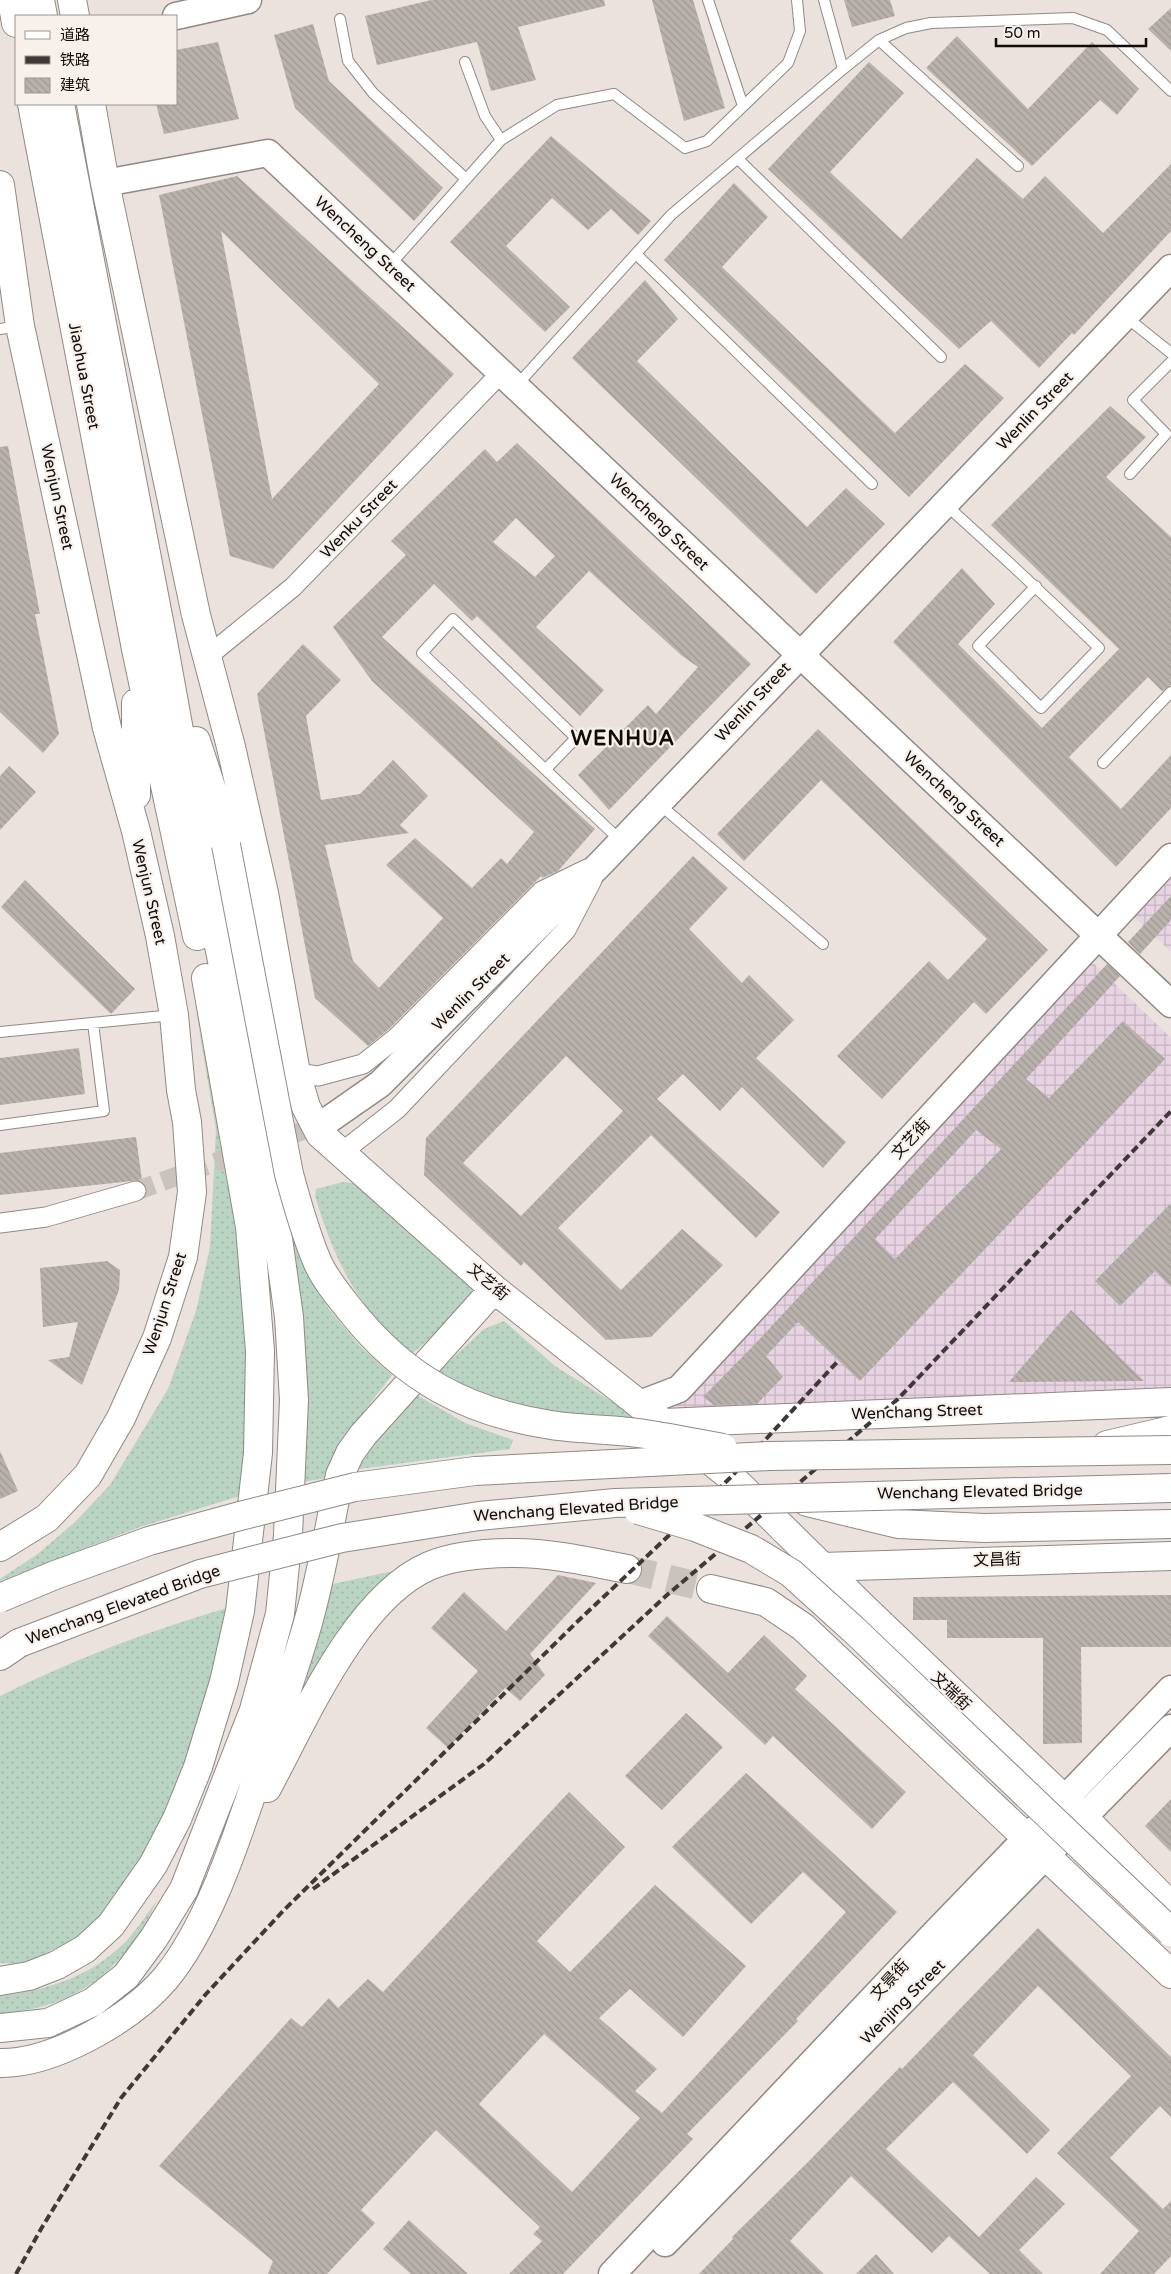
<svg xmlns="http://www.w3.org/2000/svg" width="1171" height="2274" viewBox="0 0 1171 2274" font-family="'Varela Round','Noto Sans SC',sans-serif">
	<defs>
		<pattern id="industrial-grid" width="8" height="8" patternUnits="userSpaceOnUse" patternTransform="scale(1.25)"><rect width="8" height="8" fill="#e8d3e2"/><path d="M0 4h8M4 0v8" fill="none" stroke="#c6b4c1"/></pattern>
		<pattern id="grass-dots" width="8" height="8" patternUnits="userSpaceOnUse" patternTransform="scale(1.25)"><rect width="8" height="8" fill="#b9d4c2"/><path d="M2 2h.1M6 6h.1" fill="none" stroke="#9eb5a5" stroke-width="1.8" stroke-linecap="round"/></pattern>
		<pattern id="building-back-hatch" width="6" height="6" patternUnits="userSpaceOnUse" patternTransform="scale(1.25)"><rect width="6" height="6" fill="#b9b1ac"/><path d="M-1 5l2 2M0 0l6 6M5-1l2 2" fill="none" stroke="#9e9793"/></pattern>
	</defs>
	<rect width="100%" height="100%" fill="#ebe2dd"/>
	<!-- industrial -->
	<path fill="url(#industrial-grid)" d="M1171 857V952L1125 908Z
		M1083 953 1171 1038V1405L674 1430 679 1389Z"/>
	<!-- grass -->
	<path fill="url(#grass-dots)" d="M195 1005 236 1218 249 1313 243 1495 140 1527 0 1581V1579L39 1553 75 1522 110 1485 168 1389 196 1311 210 1247 216 1130Z
		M279 1172 302 1263 328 1308 359 1345 392 1375 353 1426 326 1478 303 1482Z
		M343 1182 361 1184 476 1289 457 1318 411 1354C358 1309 335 1262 315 1196L316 1189Z
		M504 1321 555 1366 644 1422 576 1425 485 1397 439 1371 484 1329Z
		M415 1394 465 1423 513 1440 510 1449 359 1469 373 1442Z
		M412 1567 299 1706 319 1633 328 1585Z
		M230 1607 203 1722 157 1838 131 1879 86 1934 23 1964 0 1963V1696C74 1659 151 1630 230 1607Z
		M158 1899C151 1912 145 1927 136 1939 102 1986 58 2010 0 2013V1996C49 1990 93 1976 128 1939 139 1927 148 1912 158 1899Z"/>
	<!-- building -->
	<path fill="url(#building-back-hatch)" fill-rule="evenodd" d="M431 0H604L605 6 518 27 536 80 491 91 477 42 377 65 365 16Z
		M652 0H693L725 108 684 121Z
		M844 0H890L895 16 852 27Z
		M1171 8V51L1148 29Z
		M313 24 329 81 443 188 414 221 295 108 274 35Z
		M957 36 1028 109 1092 42 1139 89 1117 115 1100 100 1032 166 926 68Z
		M218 42 239 119 164 134 156 104H176V50Z
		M869 62 904 93 830 172 901 239 977 158 1023 199 1045 176 1103 233 1171 164V231L1074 335 1072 333 1039 368 991 321 959 349 768 169Z
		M551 136 651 221 638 235 611 209 588 230 552 198 506 246 570 307 545 332 450 242Z
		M237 176 454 374 273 569 230 556 159 195ZM221 231 379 384 272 499Z
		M734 183 768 217 722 267 895 433 965 364 1004 398 909 497 664 260Z
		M645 280 678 319 637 361 807 527 846 488 885 524 816 594 572 358Z
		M1110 406 1146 437 1106 477 1171 537V685L1162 691 1148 677 1069 757 1121 809 1171 755V808L1116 867 893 642 962 568 995 604 958 644 1042 728 1119 649 991 525Z
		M517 443 751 664 609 810 578 775 648 705 656 714 698 667 681 655 589 571 536 627 604 690 580 716 477 616 472 621 434 584 382 637 595 829 558 871 542 878 541 876 388 1030 368 1046 315 998 257 694 303 644 341 680 306 716 321 800 360 794 393 760 428 796 400 825 409 833 325 845 353 961 379 988 443 918 386 865 415 838 472 888 501 858 507 864 534 832 372 681 333 627 406 555 391 541 485 449 497 462ZM516 518 555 556 535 577 493 542Z
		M8 446 40 614H35L59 734 43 753 0 712V447Z
		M818 729 1048 950 986 1014 974 1002 882 1099 837 1056 929 961 948 980 987 939 821 780 744 861 717 834Z
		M9 766 36 792 0 830V776Z
		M693 856 728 888 689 929 742 983 749 975 794 1020 756 1058 846 1142 823 1168 742 1087 720 1111 683 1074 657 1099 780 1212 756 1238 651 1135 558 1228 621 1290 682 1229 723 1265 651 1337 606 1340 524 1262 521 1266 424 1175 426 1138ZM566 1056 623 1111 521 1216 463 1163Z
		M25 880 135 989 111 1014 1 907Z
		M1171 896V920L1140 954 1128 942Z
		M1107 964 1120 976 1026 1079 1049 1098 1123 1021 1165 1059 860 1381 798 1322 766 1356 783 1377 757 1404 714 1405 703 1397 755 1344ZM976 1130 1001 1149 895 1259 875 1239Z
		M79 1048 85 1094 0 1105V1058Z
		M136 1137 142 1180 0 1195V1153Z
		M1171 1203V1287L1155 1271 1120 1306 1095 1281Z
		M107 1261 120 1270 119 1290 82 1385 48 1360 69 1357 78 1322 43 1327 40 1268Z
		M1071 1310 1144 1381 1009 1382Z
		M0 1451 18 1491 0 1499Z
		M558 1575 596 1583 530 1654 545 1675 520 1701 505 1688 448 1748 426 1728 478 1671 431 1628 464 1592 506 1631Z
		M1171 1595V1647H1081L1082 1743 1043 1744V1638H947V1620H913V1597Z
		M667 1616 728 1673 764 1635 807 1676 795 1689 906 1792 872 1829 773 1736 765 1745 648 1636Z
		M686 1713 723 1747 662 1810 625 1776Z
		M746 1773 897 1912 796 2019 798 2021 687 2134 693 2139 563 2274H509L542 2241 533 2234 540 2227 436 2130 361 2210 375 2223 327 2274H268L273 2261 159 2166 291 2018 302 2027 329 1998 338 2008 368 1979 383 1992 569 1792 625 1847 537 1941 570 1972 655 1885 746 1966 683 2037 630 1989 599 2018 657 2069 635 2091 662 2113 846 1912 803 1872 751 1924 672 1847ZM544 2034 640 2118 572 2192 479 2104Z
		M1171 1799V1852L1145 1826Z
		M1038 1928 1171 2057V2117L1160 2106 1110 2158 1163 2209 1171 2201V2256L1154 2274H1100L1139 2231 1057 2153 1131 2076 1038 1986 973 2055 1050 2130 1027 2154 953 2082 886 2149 979 2237 1036 2177 1065 2204 1019 2250 1043 2274H990L949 2236 932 2253 851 2176 790 2241 824 2274H699L733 2239 732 2237 809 2161 900 2067 902 2069Z
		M409 2220 468 2274H411L383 2249Z
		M876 2254 894 2274H856Z"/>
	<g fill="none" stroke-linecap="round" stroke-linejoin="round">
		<!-- street-tunnel -->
		<path stroke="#cac2bd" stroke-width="19" stroke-dasharray="19 9" stroke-linecap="butt" d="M136 1191 324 1123"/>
		<!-- highway-tunnel -->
		<path stroke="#cac2bd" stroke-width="28" stroke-dasharray="28 14" stroke-linecap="butt" d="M627 1569 711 1589"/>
		<defs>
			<path id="lane" d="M708 0 743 106
				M340 19 348 61 373 93 466 179
				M879 40 1018 166
				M465 62 485 116 501 140
				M843 69 879 40 906 28 931 23 1073 18 1107 30 1171 91
				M738 159 941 357
				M636 254 872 484
				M389 266 501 140 557 105 614 94 685 148 707 141 788 63 800 31 797 0
				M1126 317 1171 353
				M0 329 19 326
				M517 385 671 215 843 69 824 0
				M1130 474 1166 434 1133 400 1171 362
				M946 505C998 552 1049 599 1099 648L1041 708 978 646 1036 586
				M1103 763 1171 692
				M547 768 576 738 453 619 422 653 621 841
				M659 804 823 944
				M0 1032 173 1015
				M0 1125 104 1111 93 1023"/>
			<path id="street" d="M207 657 293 587 502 372
				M296 1073 318 1076 363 1064 396 1038 542 891 587 869
				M341 1153 397 1109 566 930 592 880
				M0 1223 46 1217 136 1191"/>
			<path id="secondary" d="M176 16 248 0
				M105 183 268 153 1171 1004
				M324 1123 380 1084 602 862 1171 268
				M640 1404 679 1389 1171 857
				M665 2243 1171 1728
				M612 2274 936 1932 1171 1689"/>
			<path id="highway" d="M12 0 16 23
				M40 0 43 16
				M72 0 75 16
				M32 104 136 649 197 936
				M91 104 105 183 196 615 231 747 264 893 296 1073 306 1107 320 1134 494 1289 731 1477 864 1608 1084 1818 1171 1906
				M0 185 20 326 107 728 136 831 160 936 174 1015 181 1090 187 1122 192 1192 183 1257 157 1338 121 1418 88 1475 47 1518 0 1547
				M196 741 214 796 226 845
				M136 795V703
				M664 1423 1171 1402
				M1107 1445 1171 1430
				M807 1502 898 1524 984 1528 1171 1524
				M822 1567 1171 1556
				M711 1589 766 1602 803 1627 1171 1974
				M0 1656 19 1643
				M267 1788C304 1720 355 1598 429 1566 455 1555 487 1553 515 1553 552 1553 591 1562 627 1569
				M0 1981 29 1976 57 1965 85 1949 111 1925 153 1865 177 1819 198 1767 224 1682 240 1611 258 1453 260 1351 250 1227 206 978
				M0 2028 48 2023 93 2002 126 1976 154 1938 184 1889 254 1710 280 1614 288 1535 294 1400 289 1317 276 1224 210 902 163 642 60 104
				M0 2063C53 2064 131 2019 165 1979 207 1929 235 1843 256 1781 273 1727 294 1674 309 1619 322 1572 330 1523 340 1475L350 1453 363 1435 494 1289"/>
		</defs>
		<!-- lane casing -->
		<use href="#lane" stroke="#908983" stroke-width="12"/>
		<!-- street casing -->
		<use href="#street" stroke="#908983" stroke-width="21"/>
		<!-- secondary casing -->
		<use href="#secondary" stroke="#908983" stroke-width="29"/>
		<!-- highway casing -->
		<use href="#highway" stroke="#908983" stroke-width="30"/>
		<!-- lane -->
		<use href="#lane" stroke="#fff" stroke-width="10"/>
		<!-- street -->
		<use href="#street" stroke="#fff" stroke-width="19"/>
		<!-- secondary -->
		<use href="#secondary" stroke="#fff" stroke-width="26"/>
		<!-- highway -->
		<use href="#highway" stroke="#fff" stroke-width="28"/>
		<!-- rail -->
		<path stroke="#3e3937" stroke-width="4" stroke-dasharray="8 4" stroke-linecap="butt" d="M313 1889 484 1764 667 1595 898 1399 1171 1111
			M16 2274 41 2229 121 2098 206 1994 283 1911 578 1621 731 1477 838 1361"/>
		<defs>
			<path id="highway-bridge" d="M226 845 289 1174C297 1203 305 1233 317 1261 324 1278 339 1296 351 1311 404 1378 466 1412 551 1425 582 1430 614 1429 645 1434 671 1438 697 1443 723 1448
				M638 1510 695 1527 751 1549 791 1573 853 1629 1171 1932
				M0 1598 55 1575 149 1541 240 1516 355 1487 475 1471 769 1456 1171 1450
				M19 1643 200 1574 342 1538 479 1516 615 1503 1171 1488"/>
		</defs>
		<!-- highway-bridge casing -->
		<use href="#highway-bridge" stroke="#908983" stroke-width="30" stroke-linecap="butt"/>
		<!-- highway-bridge -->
		<use href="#highway-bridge" stroke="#fff" stroke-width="28"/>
	</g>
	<g text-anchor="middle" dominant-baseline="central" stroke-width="4.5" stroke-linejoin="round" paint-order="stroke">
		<!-- street labels -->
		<g font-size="16" fill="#0e0b09" stroke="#f8f0ea">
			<text transform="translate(365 244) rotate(43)">Wencheng Street</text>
			<text transform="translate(84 376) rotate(79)">Jiaohua Street</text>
			<text transform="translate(1035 411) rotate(-46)">Wenlin Street</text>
			<text transform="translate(57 497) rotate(78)">Wenjun Street</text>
			<text transform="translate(359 519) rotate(-46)">Wenku Street</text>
			<text transform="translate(659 522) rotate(44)">Wencheng Street</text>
			<text transform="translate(753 702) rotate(-47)">Wenlin Street</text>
			<text transform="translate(954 799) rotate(43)">Wencheng Street</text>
			<text transform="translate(149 892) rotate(77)">Wenjun Street</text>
			<text transform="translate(471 992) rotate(-45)">Wenlin Street</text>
			<text transform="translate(911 1139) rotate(-47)">文艺街</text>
			<text transform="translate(488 1282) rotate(40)">文艺街</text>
			<text transform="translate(165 1304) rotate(-72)">Wenjun Street</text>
			<text transform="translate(917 1412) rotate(-2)">Wenchang Street</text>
			<text transform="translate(980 1492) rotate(-1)">Wenchang Elevated Bridge</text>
			<text transform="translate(576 1509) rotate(-4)">Wenchang Elevated Bridge</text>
			<text transform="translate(997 1560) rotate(-2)">文昌街</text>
			<text transform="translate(123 1605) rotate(-20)">Wenchang Elevated Bridge</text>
			<text transform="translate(951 1691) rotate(44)">文瑞街</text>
			<text transform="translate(890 1980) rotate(-47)">文景街</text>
			<text transform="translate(903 2002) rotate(-45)">Wenjing Street</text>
		</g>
		<!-- district labels -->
		<g font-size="21" font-weight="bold" letter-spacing="1" fill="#0e0b09" stroke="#f8f0ea">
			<text x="623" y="738">WENHUA</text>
		</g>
	</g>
	<!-- legend -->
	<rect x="15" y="15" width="162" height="90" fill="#f8f0ea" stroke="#9a9490"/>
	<rect x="25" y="31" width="25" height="8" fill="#ffffff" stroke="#9a9490"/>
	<text x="60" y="40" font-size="15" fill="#0e0b09">道路</text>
	<rect x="25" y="56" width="25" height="8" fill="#3e3937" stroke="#9a9490"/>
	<text x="60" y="65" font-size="15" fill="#0e0b09">铁路</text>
	<rect x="25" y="78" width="25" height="15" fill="url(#building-back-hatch)" stroke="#9a9490"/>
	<text x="60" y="90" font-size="15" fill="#0e0b09">建筑</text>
	<!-- scale -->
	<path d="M996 38v8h150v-8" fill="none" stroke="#0e0b09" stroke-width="2.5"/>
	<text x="1004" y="38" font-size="15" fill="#0e0b09" stroke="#f8f0ea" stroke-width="4" paint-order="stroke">50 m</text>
</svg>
